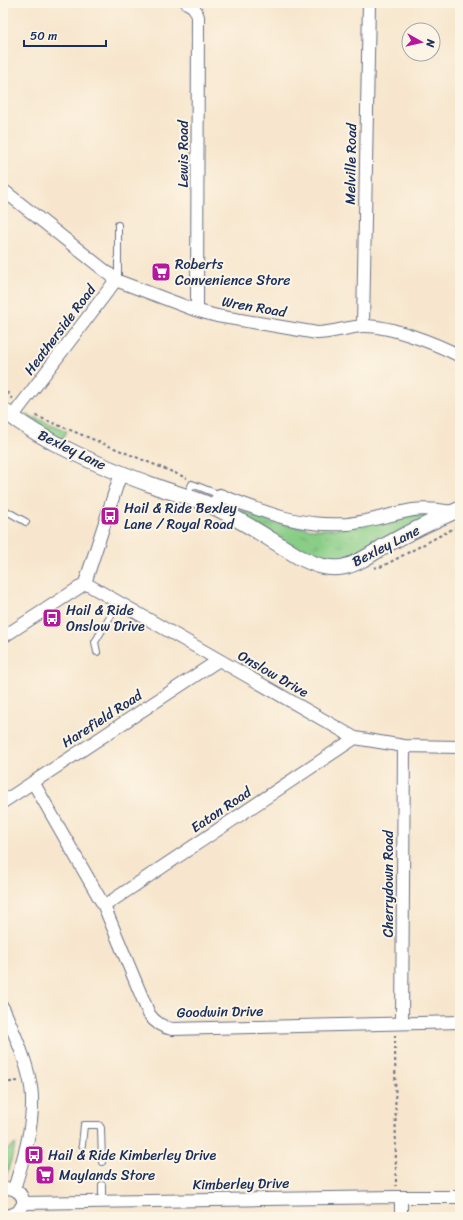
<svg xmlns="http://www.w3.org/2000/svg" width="463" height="1220" viewBox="0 0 463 1220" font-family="Sriracha,sans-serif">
	<defs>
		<pattern id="grass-tufts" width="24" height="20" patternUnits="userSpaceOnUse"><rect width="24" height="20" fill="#89cd87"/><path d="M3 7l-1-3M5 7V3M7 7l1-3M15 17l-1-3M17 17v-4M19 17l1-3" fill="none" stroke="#76b077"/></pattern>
	</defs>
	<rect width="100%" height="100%" fill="#fcf5e5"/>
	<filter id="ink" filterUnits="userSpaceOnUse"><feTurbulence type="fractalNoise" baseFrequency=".025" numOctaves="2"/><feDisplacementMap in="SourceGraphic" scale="8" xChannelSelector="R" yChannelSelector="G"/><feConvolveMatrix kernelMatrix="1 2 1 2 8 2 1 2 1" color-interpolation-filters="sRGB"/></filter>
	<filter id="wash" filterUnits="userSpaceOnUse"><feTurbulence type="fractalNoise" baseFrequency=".012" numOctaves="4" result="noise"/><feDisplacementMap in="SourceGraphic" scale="16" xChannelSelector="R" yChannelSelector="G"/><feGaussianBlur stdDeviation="0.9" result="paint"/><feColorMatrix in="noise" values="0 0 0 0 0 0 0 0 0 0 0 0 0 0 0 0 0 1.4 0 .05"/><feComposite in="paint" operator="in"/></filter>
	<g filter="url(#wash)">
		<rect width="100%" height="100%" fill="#f7e6cd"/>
		<!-- grass -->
		<path fill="url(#grass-tufts)" stroke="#527e72" d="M26 414 67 431 62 442 26 418Z
			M220 502 274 523 312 529H333L427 513 430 516 354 556 339 561 315 560Z
			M16 1144 6 1177 3 1179V1148L6 1150Z"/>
	</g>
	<g filter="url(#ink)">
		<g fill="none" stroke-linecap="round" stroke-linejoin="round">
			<defs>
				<path id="service" d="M118 281V225
					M187 496 192 484 220 495
					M3 509 26 522
					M97 652 95 642 119 602
					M82 1145 84 1125H99L101 1128 102 1162
					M102 1202V1185"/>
				<path id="minor" d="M187 3C194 6 196 10 198 17L197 310
					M3 190 118 281 195 310 217 316 317 333C333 333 347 327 363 326 389 325 437 344 460 356
					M363 326 369 3
					M12 417 116 280
					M212 506 220 495C264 512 298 527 347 524 369 522 391 514 413 510 426 508 439 510 453 512
					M85 583 355 738 404 746 460 747
					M3 637 80 587 85 583 121 473
					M33 782 104 906 149 1014C155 1023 162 1027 172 1029L460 1022
					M3 802 219 660
					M104 906 355 738
					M3 1008C14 1032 32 1072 32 1099 33 1129 23 1160 14 1189
					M402 1023 404 746
					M3 1190C11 1185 25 1193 23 1204 22 1206 19 1210 18 1212L8 1216 3 1214
					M401 1197V1217
					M23 1203 396 1197H460"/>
				<path id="tertiary" d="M3 410C47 444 100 466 152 485 172 493 193 497 212 506 242 520 271 540 299 557 313 564 327 570 343 567 358 564 373 553 386 545 410 532 435 520 460 509"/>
			</defs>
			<!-- service casing -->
			<use href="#service" stroke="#686f85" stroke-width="8"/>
			<!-- minor casing -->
			<use href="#minor" stroke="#686f85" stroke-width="14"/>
			<!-- tertiary casing -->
			<use href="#tertiary" stroke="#686f85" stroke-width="17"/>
			<!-- path -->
			<path stroke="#686f85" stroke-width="2" stroke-dasharray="3 3" stroke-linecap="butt" d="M3 388 8 393 12 399
				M36 416 187 478
				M374 568 383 566 460 525
				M395 1035 396 1186
				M3 1083 18 1081"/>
			<!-- service -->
			<use href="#service" stroke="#fff" stroke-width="6"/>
			<!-- minor -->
			<use href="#minor" stroke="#fff" stroke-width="12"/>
			<!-- tertiary -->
			<use href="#tertiary" stroke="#fff" stroke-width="15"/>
		</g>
	</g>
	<!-- icons -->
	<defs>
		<symbol id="supermarket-square" viewBox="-11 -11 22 22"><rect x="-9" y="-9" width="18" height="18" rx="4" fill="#b5179e" stroke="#fcf5e5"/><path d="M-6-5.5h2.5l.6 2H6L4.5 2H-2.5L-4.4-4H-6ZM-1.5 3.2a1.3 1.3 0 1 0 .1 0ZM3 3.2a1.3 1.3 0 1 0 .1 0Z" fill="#fff"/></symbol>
		<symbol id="bus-square" viewBox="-11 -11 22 22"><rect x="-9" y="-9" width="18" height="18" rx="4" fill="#b5179e" stroke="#fcf5e5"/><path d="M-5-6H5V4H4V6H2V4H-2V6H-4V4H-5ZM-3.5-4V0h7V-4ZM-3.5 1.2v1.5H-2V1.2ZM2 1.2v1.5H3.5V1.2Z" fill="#fff"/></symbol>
	</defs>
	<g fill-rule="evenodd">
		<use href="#supermarket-square" x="150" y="261" width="22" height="22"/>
		<use href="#bus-square" x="99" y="505" width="22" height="22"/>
		<use href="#bus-square" x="41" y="607" width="22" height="22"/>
		<use href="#bus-square" x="23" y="1144" width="22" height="22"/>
		<use href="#supermarket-square" x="34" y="1164" width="22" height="22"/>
	</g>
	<g text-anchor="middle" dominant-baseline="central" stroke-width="4" stroke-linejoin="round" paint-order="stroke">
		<!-- street labels -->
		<g font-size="14" fill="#1b2f5e" stroke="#fcf5e5">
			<text transform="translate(183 154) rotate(-90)">Lewis Road</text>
			<text transform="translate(351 164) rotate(-89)">Melville Road</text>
			<text transform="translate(254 307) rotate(10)">Wren Road</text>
			<text transform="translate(60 330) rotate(-53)">Heatherside Road</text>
			<text transform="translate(72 450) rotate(26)">Bexley Lane</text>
			<text transform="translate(386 546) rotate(-27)">Bexley Lane</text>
			<text transform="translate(273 674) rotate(30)">Onslow Drive</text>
			<text transform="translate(102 719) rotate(-33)">Harefield Road</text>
			<text transform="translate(221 810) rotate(-34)">Eaton Road</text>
			<text transform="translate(388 884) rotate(-90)">Cherrydown Road</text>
			<text transform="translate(220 1012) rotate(-1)">Goodwin Drive</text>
			<text transform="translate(241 1184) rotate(-1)">Kimberley Drive</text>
		</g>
		<!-- poi labels -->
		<g font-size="14" fill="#1b2f5e" stroke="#fcf5e5" text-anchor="start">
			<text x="175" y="264">Roberts<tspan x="175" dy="16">Convenience Store</tspan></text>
			<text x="124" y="508">Hail &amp; Ride Bexley<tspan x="124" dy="16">Lane / Royal Road</tspan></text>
			<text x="66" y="610">Hail &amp; Ride<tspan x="66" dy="16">Onslow Drive</tspan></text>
			<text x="48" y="1155">Hail &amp; Ride Kimberley Drive</text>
			<text x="59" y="1175">Maylands Store</text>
		</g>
	</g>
	<!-- margin -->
	<rect width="463" height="1220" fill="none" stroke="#fcf5e5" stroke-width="16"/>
	<!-- north arrow -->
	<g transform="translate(421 42) rotate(98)"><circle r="19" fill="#fcf5e5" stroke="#a2a6af"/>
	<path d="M0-3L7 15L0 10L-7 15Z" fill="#b5179e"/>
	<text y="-6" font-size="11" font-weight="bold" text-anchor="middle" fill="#1b2f5e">N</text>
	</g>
	<!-- scale -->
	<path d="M24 40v6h82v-6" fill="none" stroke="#1b2f5e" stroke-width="2"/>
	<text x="30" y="40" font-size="12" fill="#1b2f5e" stroke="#fcf5e5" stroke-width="3" paint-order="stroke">50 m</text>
</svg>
